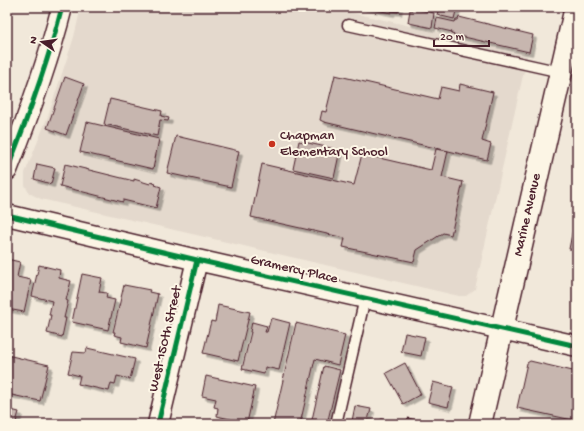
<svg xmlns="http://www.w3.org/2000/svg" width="584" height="431" viewBox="0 0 584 431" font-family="'Gochi Hand',sans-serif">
	<defs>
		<filter id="shadow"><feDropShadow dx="3.5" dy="3.5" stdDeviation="0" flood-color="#0004"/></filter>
	</defs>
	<rect width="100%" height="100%" fill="#f1e8da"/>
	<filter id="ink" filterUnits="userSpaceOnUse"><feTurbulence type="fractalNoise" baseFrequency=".025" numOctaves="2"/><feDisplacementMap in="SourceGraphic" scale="8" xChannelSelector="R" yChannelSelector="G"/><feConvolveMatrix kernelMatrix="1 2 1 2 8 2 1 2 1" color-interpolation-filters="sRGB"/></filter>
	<g filter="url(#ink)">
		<!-- built -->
		<path fill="#e4d9cd" d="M81 7H327L528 53 475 289 466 296H459L41 199 29 193 25 185V173L48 116 74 37Z"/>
		<!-- building -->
		<path fill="#c7b6af" stroke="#4a1f2b" filter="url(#shadow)" d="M362 7H399L398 12 392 11 391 13Z
			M439 7H457L454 19 437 15Z
			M412 8 434 13 432 28 409 23 408 22 410 10H412Z
			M459 17 533 35 529 52 451 34 452 32 435 28 437 18 455 22 456 20H458Z
			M335 75 438 99 441 87 459 91 460 84 493 92 482 141 491 144 487 160 324 122 320 120 322 111 326 112Z
			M65 77 84 84 66 135 47 128Z
			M110 99 162 111 161 116 169 118 168 121 160 120 157 136 104 124Z
			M87 122 159 139 153 169 80 152Z
			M176 136 239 151 231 187 167 173Z
			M299 141 340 150 334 178 293 169Z
			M436 149 448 151 442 177 463 182 451 235 443 233 417 250 414 262 343 247 345 238 251 217 262 164 354 185 362 154 431 170Z
			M37 164 55 168 51 184 34 179Z
			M65 164 134 181V179L150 184 151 182 156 184 155 185 161 187 156 208 123 200V202L60 186Z
			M573 229 577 230V250L569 249Z
			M7 259 20 262 17 277 31 280 24 312 7 309Z
			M39 265 60 270 59 278 71 281 66 300 68 301 64 318H66L62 337 47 333 51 315H49L52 301 32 296Z
			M82 274 102 278 99 292 107 293 106 298 115 300 108 330 72 322Z
			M124 285 150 290 149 292 158 294 146 348 121 342 122 337 114 335 115 332H113Z
			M218 305 250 312 238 361 203 353 211 321 215 322Z
			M271 318 290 323 279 370 265 367 264 374 242 369 251 332H250L252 322 267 326 265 332H267Z
			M296 323 345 335 338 365 315 359 300 424H273Z
			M405 333 425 337 421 356 401 352Z
			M87 348 135 359 130 379 117 376 115 384 111 383 109 391 78 384 80 376 68 373 73 352 86 353Z
			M7 355 49 365 40 401 7 394Z
			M530 361 577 372V421L517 408 527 363Z
			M405 363 421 394 403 404 386 373Z
			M324 366 340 370 327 424H311Z
			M206 376 255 387 247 423 217 416 218 408 214 407 216 399 202 396Z
			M433 382 453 387 448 407 428 402Z
			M355 406 371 409 367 424 352 421Z
			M7 409 19 412 16 422 19 423V424H7Z
			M408 418 424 422 423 424H406Z
			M381 419 398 423V424H380Z"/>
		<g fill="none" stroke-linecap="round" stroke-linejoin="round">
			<defs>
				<path id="lane" d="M348 25 561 72
					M336 424 365 298"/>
				<path id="street" d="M7 170C28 117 48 63 62 7
					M7 215 197 260 577 346
					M158 424 197 260"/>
				<path id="secondary" d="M480 424 576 7"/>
			</defs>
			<!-- lane casing -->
			<use href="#lane" stroke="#4a1f2b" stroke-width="13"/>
			<!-- street casing -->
			<use href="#street" stroke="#4a1f2b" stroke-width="23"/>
			<!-- secondary casing -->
			<use href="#secondary" stroke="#4a1f2b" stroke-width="25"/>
			<!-- lane -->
			<use href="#lane" stroke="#fcf5e5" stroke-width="10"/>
			<!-- street -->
			<use href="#street" stroke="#fcf5e5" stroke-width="20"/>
			<!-- secondary -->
			<use href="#secondary" stroke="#fcf5e5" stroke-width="22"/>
			<defs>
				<path id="cycleway" d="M7 170C28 117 48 63 62 7
					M7 215 197 260 577 346
					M158 424 197 260"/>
			</defs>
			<!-- cycleway casing -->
			<use href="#cycleway" stroke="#fcf5e5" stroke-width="8"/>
			<!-- cycleway -->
			<use href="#cycleway" stroke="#00873e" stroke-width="5"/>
		</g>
	</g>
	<!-- markers -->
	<circle fill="#c8321e" stroke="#fcf5e5" stroke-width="1.5" cx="272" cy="144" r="4"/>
	<g text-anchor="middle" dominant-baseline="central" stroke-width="4" stroke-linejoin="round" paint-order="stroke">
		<!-- poi labels -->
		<g font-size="14" fill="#4a1f2b" stroke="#fcf5e5" text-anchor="start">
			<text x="280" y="136">Chapman<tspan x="280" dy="16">Elementary School</tspan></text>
		</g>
		<!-- street labels -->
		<g font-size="14" fill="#4a1f2b" stroke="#fcf5e5">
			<text transform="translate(528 215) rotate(-77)">Marine Avenue</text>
			<text transform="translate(294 270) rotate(13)">Gramercy Place</text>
			<text transform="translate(166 339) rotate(-77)">West 150th Street</text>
		</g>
	</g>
	<!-- margin -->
	<rect width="584" height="431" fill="none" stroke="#fcf5e5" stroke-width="24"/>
	<rect x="12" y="12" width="560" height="407" fill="none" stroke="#4a1f2b" stroke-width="1.5" filter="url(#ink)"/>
	<!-- north arrow -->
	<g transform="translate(42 42) rotate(283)" stroke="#fcf5e5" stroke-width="3" paint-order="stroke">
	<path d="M0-3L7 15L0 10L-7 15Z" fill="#4a1f2b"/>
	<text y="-6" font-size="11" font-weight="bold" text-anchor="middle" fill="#4a1f2b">N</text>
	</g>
	<!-- scale -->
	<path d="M434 40v6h55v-6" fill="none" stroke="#4a1f2b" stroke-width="2"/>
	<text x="440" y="40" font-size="12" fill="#4a1f2b" stroke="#fcf5e5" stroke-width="3" paint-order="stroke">20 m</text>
</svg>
